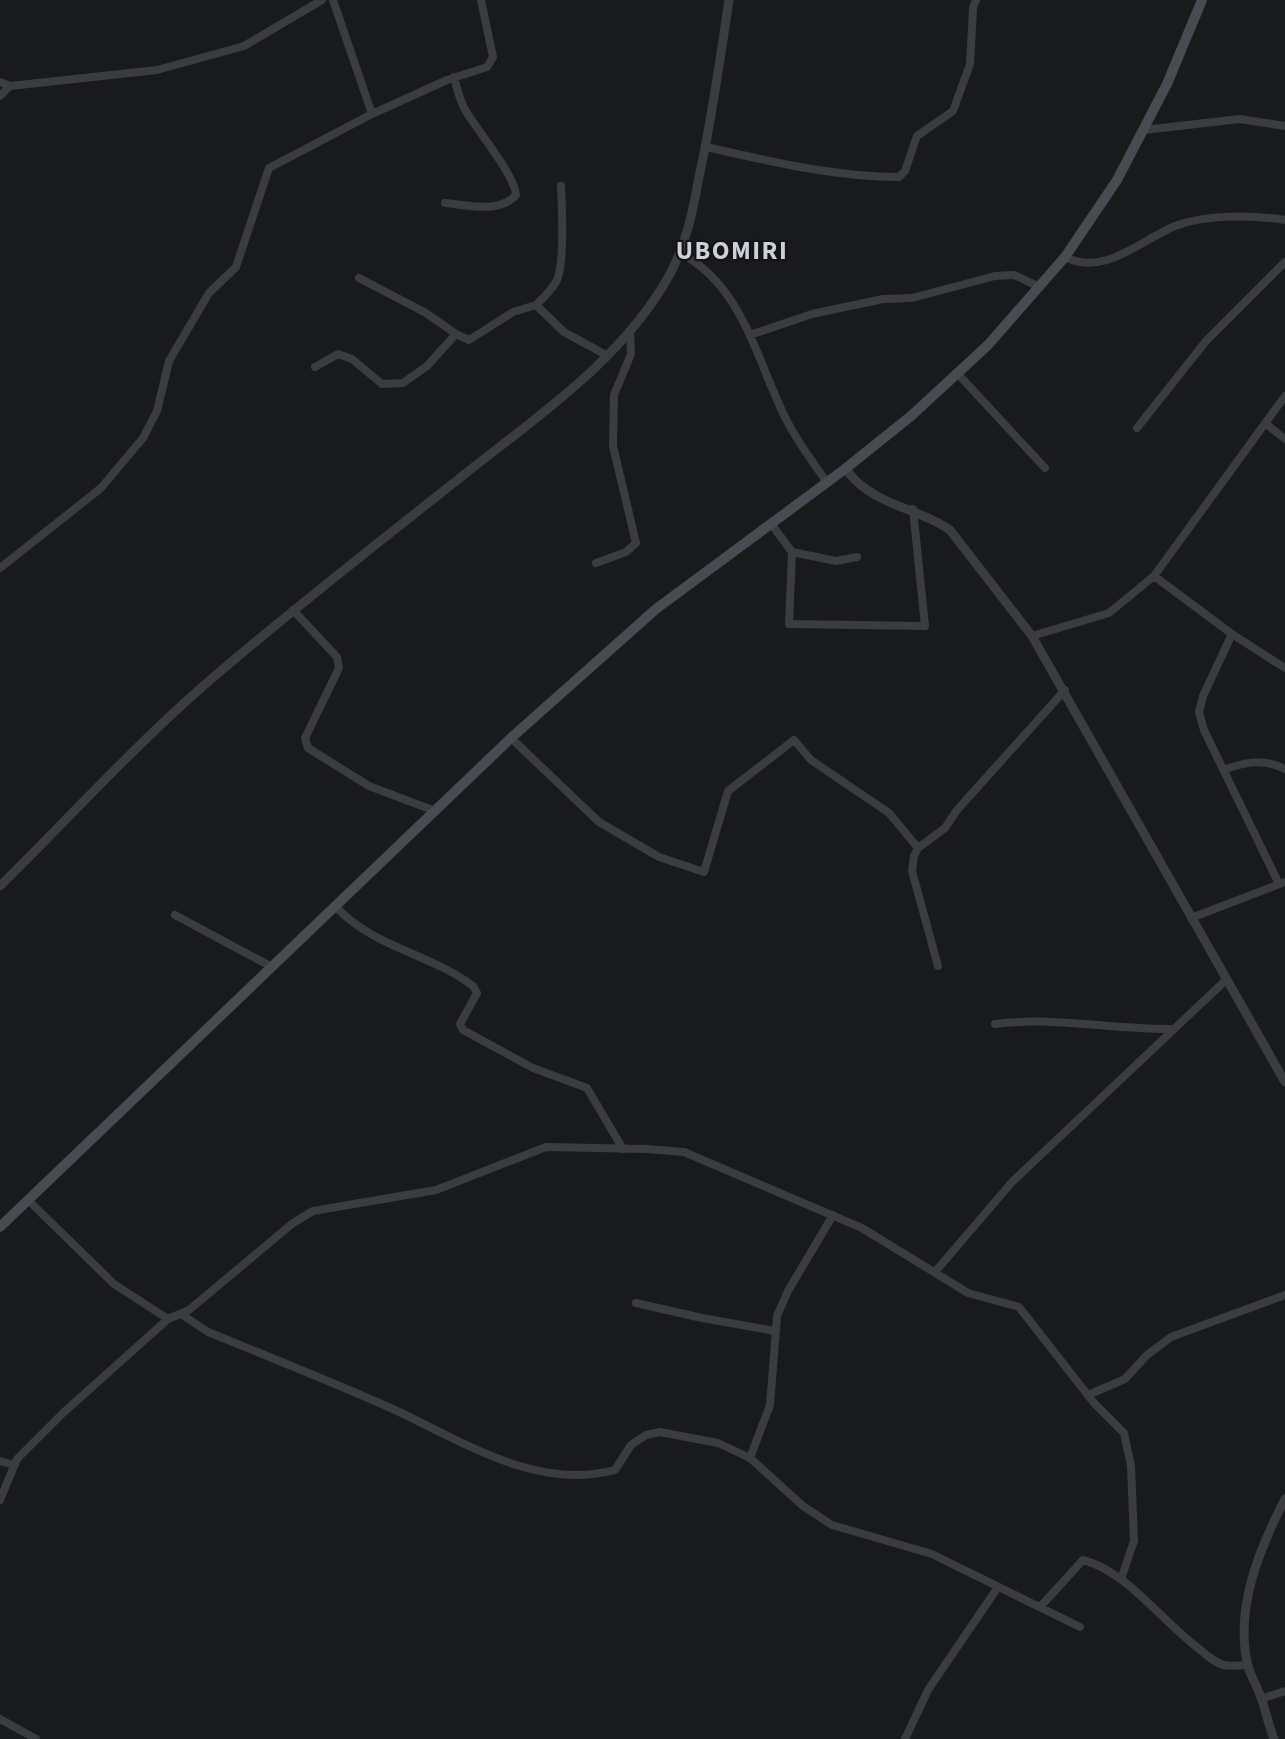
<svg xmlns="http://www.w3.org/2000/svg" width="1285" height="1739" viewBox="0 0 1285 1739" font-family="'Source Sans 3',sans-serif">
	<rect width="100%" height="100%" fill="#191a1c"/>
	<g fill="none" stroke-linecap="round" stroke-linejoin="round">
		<!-- minor -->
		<path stroke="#3a3c41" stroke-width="8" d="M333 0 372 114
			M0 82 10 86 157 70 244 46 322 0
			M0 96 10 86
			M1144 130 1240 119 1285 126
			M706 147C769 161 834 177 899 177L905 171 917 136 953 111 970 64 973 8 976 0
			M445 203C467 205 499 214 516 195 515 176 478 131 467 113 460 102 457 90 454 77
			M680 253C744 286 757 363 787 421 798 443 814 463 827 483
			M1065 257C1104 277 1141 240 1175 226 1207 214 1252 215 1285 220
			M359 278 426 313 456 334
			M536 305C544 297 552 290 557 280 565 262 562 207 561 186
			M750 335 812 314 883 299 912 298 995 276 1014 275 1040 287
			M315 367 338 354 352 359 382 384 403 383 427 366 456 334 469 340 513 312 536 305 564 332 606 355
			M958 374 1045 468
			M1265 423 1285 439
			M1137 428 1206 341 1285 262
			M772 525 792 552 789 624 925 626 913 509
			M792 552 836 561 857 557
			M596 563 626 552 636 543 613 446 614 395 631 354 630 331
			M0 568 101 488 143 438 157 411 169 361 209 293 236 267 269 168 372 114 447 80 487 67 493 57 481 0
			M1154 576 1232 634 1285 668
			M293 610 337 657 339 668 305 738 308 748 369 786 435 811
			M1232 634 1203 696 1199 712 1204 730 1279 884
			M1032 636 1109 613 1154 576 1285 396
			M511 738 599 822 659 857 704 872 728 791 794 740 811 760 889 813 918 848 945 828 957 810 1065 690
			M1223 770C1245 762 1263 758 1285 769
			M918 848 914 856 912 871 938 966
			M335 906C374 948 429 953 473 986L477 993 460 1024 463 1030 533 1068 587 1088 623 1149
			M175 915 272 967
			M1191 918 1285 882
			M995 1024C1054 1016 1114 1030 1174 1029
			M28 1200 114 1284 168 1319
			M935 1272 1012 1182 1226 980
			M636 1303 702 1318 775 1331
			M181 1314 208 1332C270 1357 332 1382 393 1409 462 1441 536 1491 615 1470L631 1445 646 1435 660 1432 718 1443 750 1458 803 1506 832 1525 932 1554 1080 1627
			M1088 1395 1125 1379 1147 1355 1171 1337 1285 1295
			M750 1458 770 1405 777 1316 788 1291 833 1215
			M0 1461 15 1465
			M0 1500 17 1459 63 1413 168 1319 189 1310 293 1223 313 1211 436 1190 546 1147 646 1149 684 1152 862 1228 968 1293 1019 1307 1094 1403 1124 1433 1131 1466 1134 1541 1121 1579
			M1040 1607 1083 1560C1124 1570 1160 1618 1193 1644 1202 1651 1214 1663 1224 1665 1232 1667 1241 1665 1248 1665
			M1261 1699 1285 1691
			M0 1719 36 1739
			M905 1739 928 1690 998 1587"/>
		<!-- tertiary -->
		<path stroke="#3a3c41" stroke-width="9" d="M845 469C851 475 856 482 862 486 888 507 923 511 950 530L1032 636 1285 1082
			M0 886C74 813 143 736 223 669 302 602 384 538 465 474 539 415 624 358 670 274 686 244 693 211 699 177 712 119 720 59 729 0
			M1274 1739C1269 1726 1266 1713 1262 1700 1258 1688 1251 1677 1248 1666 1234 1608 1260 1548 1285 1499"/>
		<!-- secondary -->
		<path stroke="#484b51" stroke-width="10" d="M0 1227 511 738 656 609 845 469 911 416 988 345 1065 257 1117 180 1167 84 1202 0"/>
	</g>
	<g text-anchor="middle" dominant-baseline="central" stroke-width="4.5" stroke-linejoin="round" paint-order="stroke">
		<!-- district labels -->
		<g font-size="26" font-weight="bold" letter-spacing="1.5" fill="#cdd0d8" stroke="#141417">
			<text x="732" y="250">UBOMIRI</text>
		</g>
	</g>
</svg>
